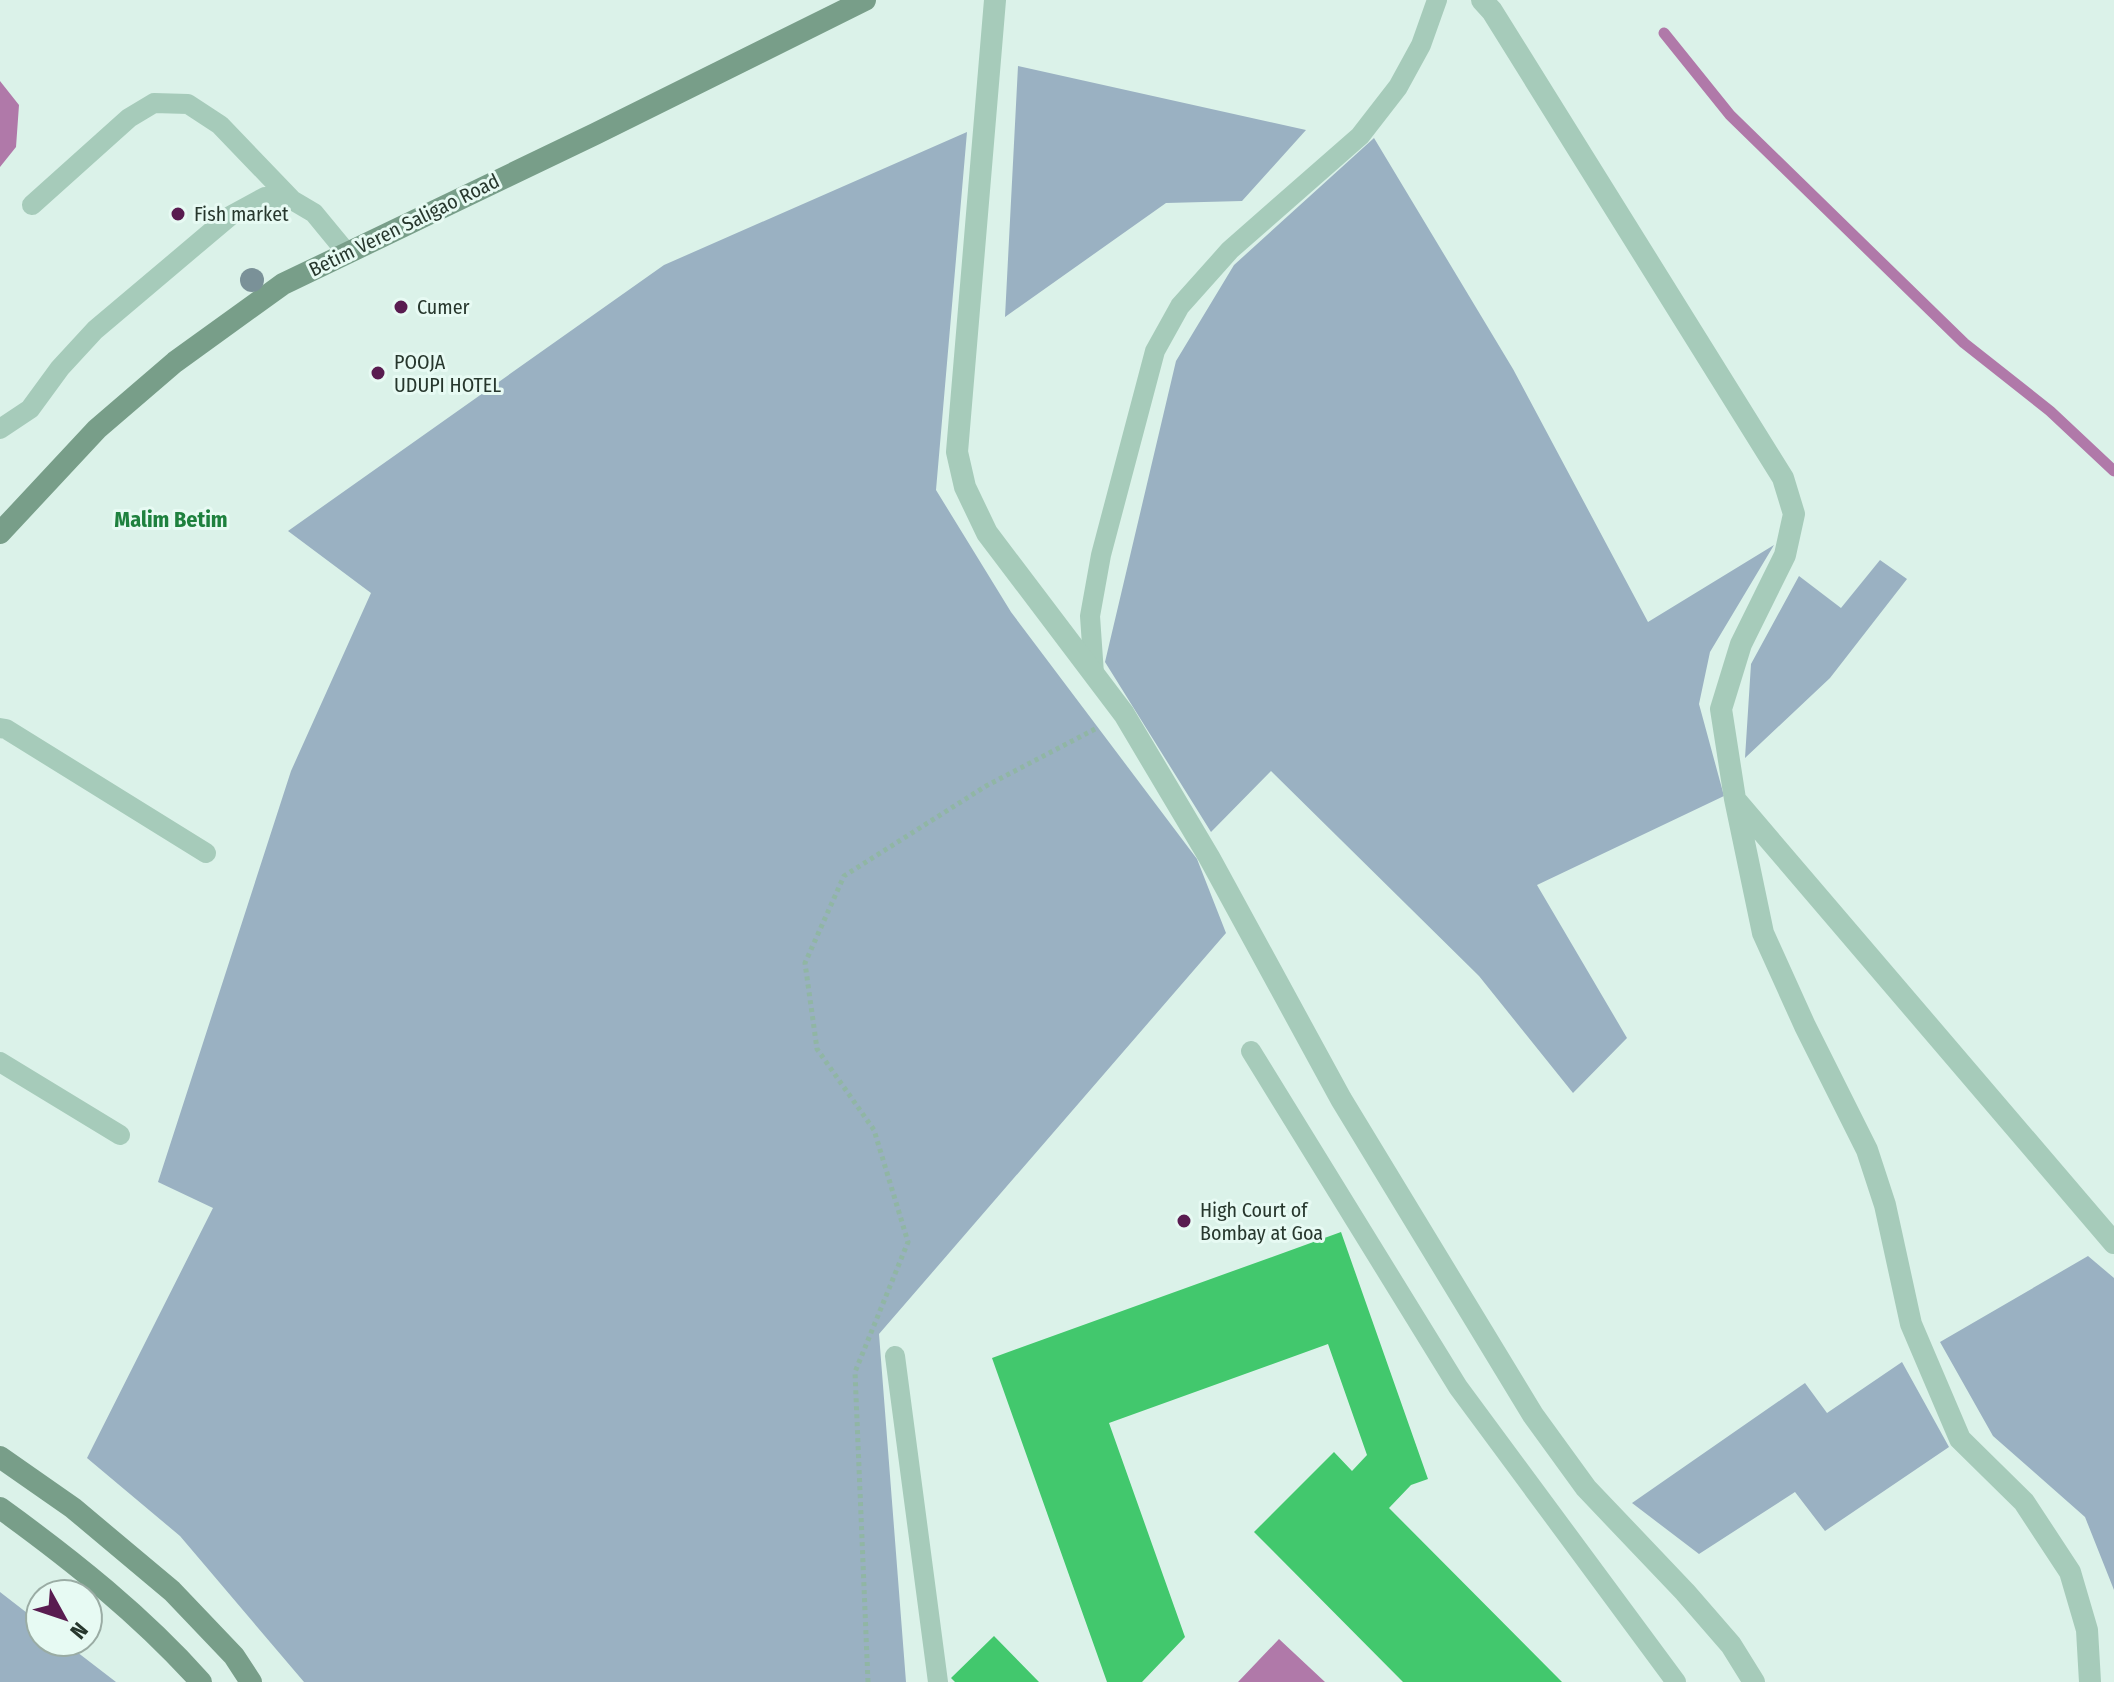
<svg xmlns="http://www.w3.org/2000/svg" width="2114" height="1682" viewBox="0 0 2114 1682" font-family="'Fira Sans Condensed',sans-serif">
	<rect width="100%" height="100%" fill="#dbf2e9"/>
	<!-- green -->
	<path fill="#9ab1c2" d="M1018 66 1306 130 1242 201 1166 203 1005 317Z
		M967 132 936 490 1011 612 1197 859 1226 933 879 1334 906 1682H304L180 1536 87 1458 213 1208 158 1182 291 771 371 593 288 531 664 265Z
		M1374 138 1513 369 1648 622 1774 545 1710 652 1699 704 1724 796 1537 885 1627 1038 1573 1093 1479 976 1271 771 1211 832 1105 662 1176 361 1234 265Z
		M1880 560 1907 579 1830 678 1745 758 1751 664 1799 576 1841 608Z
		M2088 1256 2114 1278V1590L2085 1517 1993 1436 1940 1342Z
		M1902 1362 1949 1447 1825 1531 1795 1492 1699 1554 1632 1503 1805 1383 1827 1413Z
		M0 1592 40 1623V1642H64L116 1682H0Z"/>
	<!-- water -->
	<path fill="#b079a9" d="M0 81 19 105 16 147 0 167Z
		M1279 1639 1325 1682H1238Z"/>
	<g fill="none" stroke-linecap="round" stroke-linejoin="round">
		<!-- stream -->
		<path stroke="#b079a9" stroke-width="11" d="M1664 33 1730 115 1964 343 2050 411 2114 471"/>
	</g>
	<!-- building -->
	<path fill="#42c86d" d="M1341 1232 1428 1479 1411 1485 1389 1508 1562 1682H1403L1254 1532 1334 1452 1352 1471 1367 1455 1328 1344 1109 1423 1185 1637 1142 1682H1107L992 1358Z
		M994 1636 1039 1682H955L951 1678Z"/>
	<g fill="none" stroke-linecap="round" stroke-linejoin="round">
		<!-- path -->
		<path stroke="#90b6a4" stroke-width="5" stroke-dasharray="4 4" stroke-linecap="butt" d="M868 1682 855 1372 908 1242 874 1130 817 1049 805 963 844 876 986 786 1097 728"/>
		<!-- service -->
		<path stroke="#a6cbba" stroke-width="20" d="M32 205 129 118 154 103 188 104 220 125 292 200
			M0 429 30 409 60 368 95 330 230 216 265 197 292 200 314 213 347 253
			M1094 674 1090 616 1101 555 1155 351 1180 306 1230 250 1360 136 1398 87 1421 45 1437 0
			M0 728 6 729 206 853
			M1251 1051 1458 1387 1676 1682
			M0 1062 120 1135
			M895 1356 938 1682"/>
		<!-- minor -->
		<path stroke="#a6cbba" stroke-width="22" d="M995 0 957 452 965 487 987 533 1124 714 1209 857 1341 1099 1533 1415 1586 1488 1685 1592 1731 1645 1754 1682
			M1482 0 1492 11 1783 478 1794 514 1785 555 1741 644 1721 709 1735 799 1763 933 1805 1026 1867 1150 1885 1205 1911 1324 1960 1439 2024 1502 2070 1572 2087 1630 2090 1682
			M1738 803 2114 1243"/>
		<!-- secondary -->
		<path stroke="#789e89" stroke-width="22" d="M0 533 97 429 175 362 283 284 595 134 865 0
			M0 1457 73 1508 172 1591 234 1656 251 1682
			M0 1508C72 1560 142 1616 201 1682"/>
	</g>
	<!-- trees -->
	<circle fill="#7a9198" cx="252" cy="280" r="12"/>
	<!-- markers -->
	<g fill="#591c50" stroke="#e7faf3" stroke-width="3">
		<circle cx="178" cy="214" r="8"/>
		<circle cx="401" cy="307" r="8"/>
		<circle cx="378" cy="373" r="8"/>
		<circle cx="1184" cy="1221" r="8"/>
	</g>
	<g text-anchor="middle" dominant-baseline="central" stroke-width="6" stroke-linejoin="round" paint-order="stroke">
		<!-- poi labels -->
		<g font-size="20" fill="#27372d" stroke="#e7faf3" text-anchor="start">
			<text x="194" y="214">Fish market</text>
			<text x="417" y="307">Cumer</text>
			<text x="394" y="362">POOJA<tspan x="394" dy="23">UDUPI HOTEL</tspan></text>
			<text x="1200" y="1210">High Court of<tspan x="1200" dy="23">Bombay at Goa</tspan></text>
		</g>
		<!-- street labels -->
		<g font-size="20" fill="#27372d" stroke="#e7faf3">
			<text transform="translate(404 225) rotate(-26)">Betim Veren Saligao Road</text>
		</g>
		<!-- neighbourhood labels -->
		<g font-size="22" font-weight="bold" fill="#1e813e" stroke="#e7faf3">
			<text x="171" y="519">Malim Betim</text>
		</g>
	</g>
	<!-- north arrow -->
	<g transform="translate(64 1618) rotate(130)"><circle r="38" fill="#e7faf3" stroke="#9aaca4" stroke-width="2"/>
	<path d="M0-6L14 30L0 20L-14 30Z" fill="#591c50"/>
	<text y="-12" font-size="22" font-weight="bold" text-anchor="middle" fill="#27372d">N</text>
	</g>
</svg>
